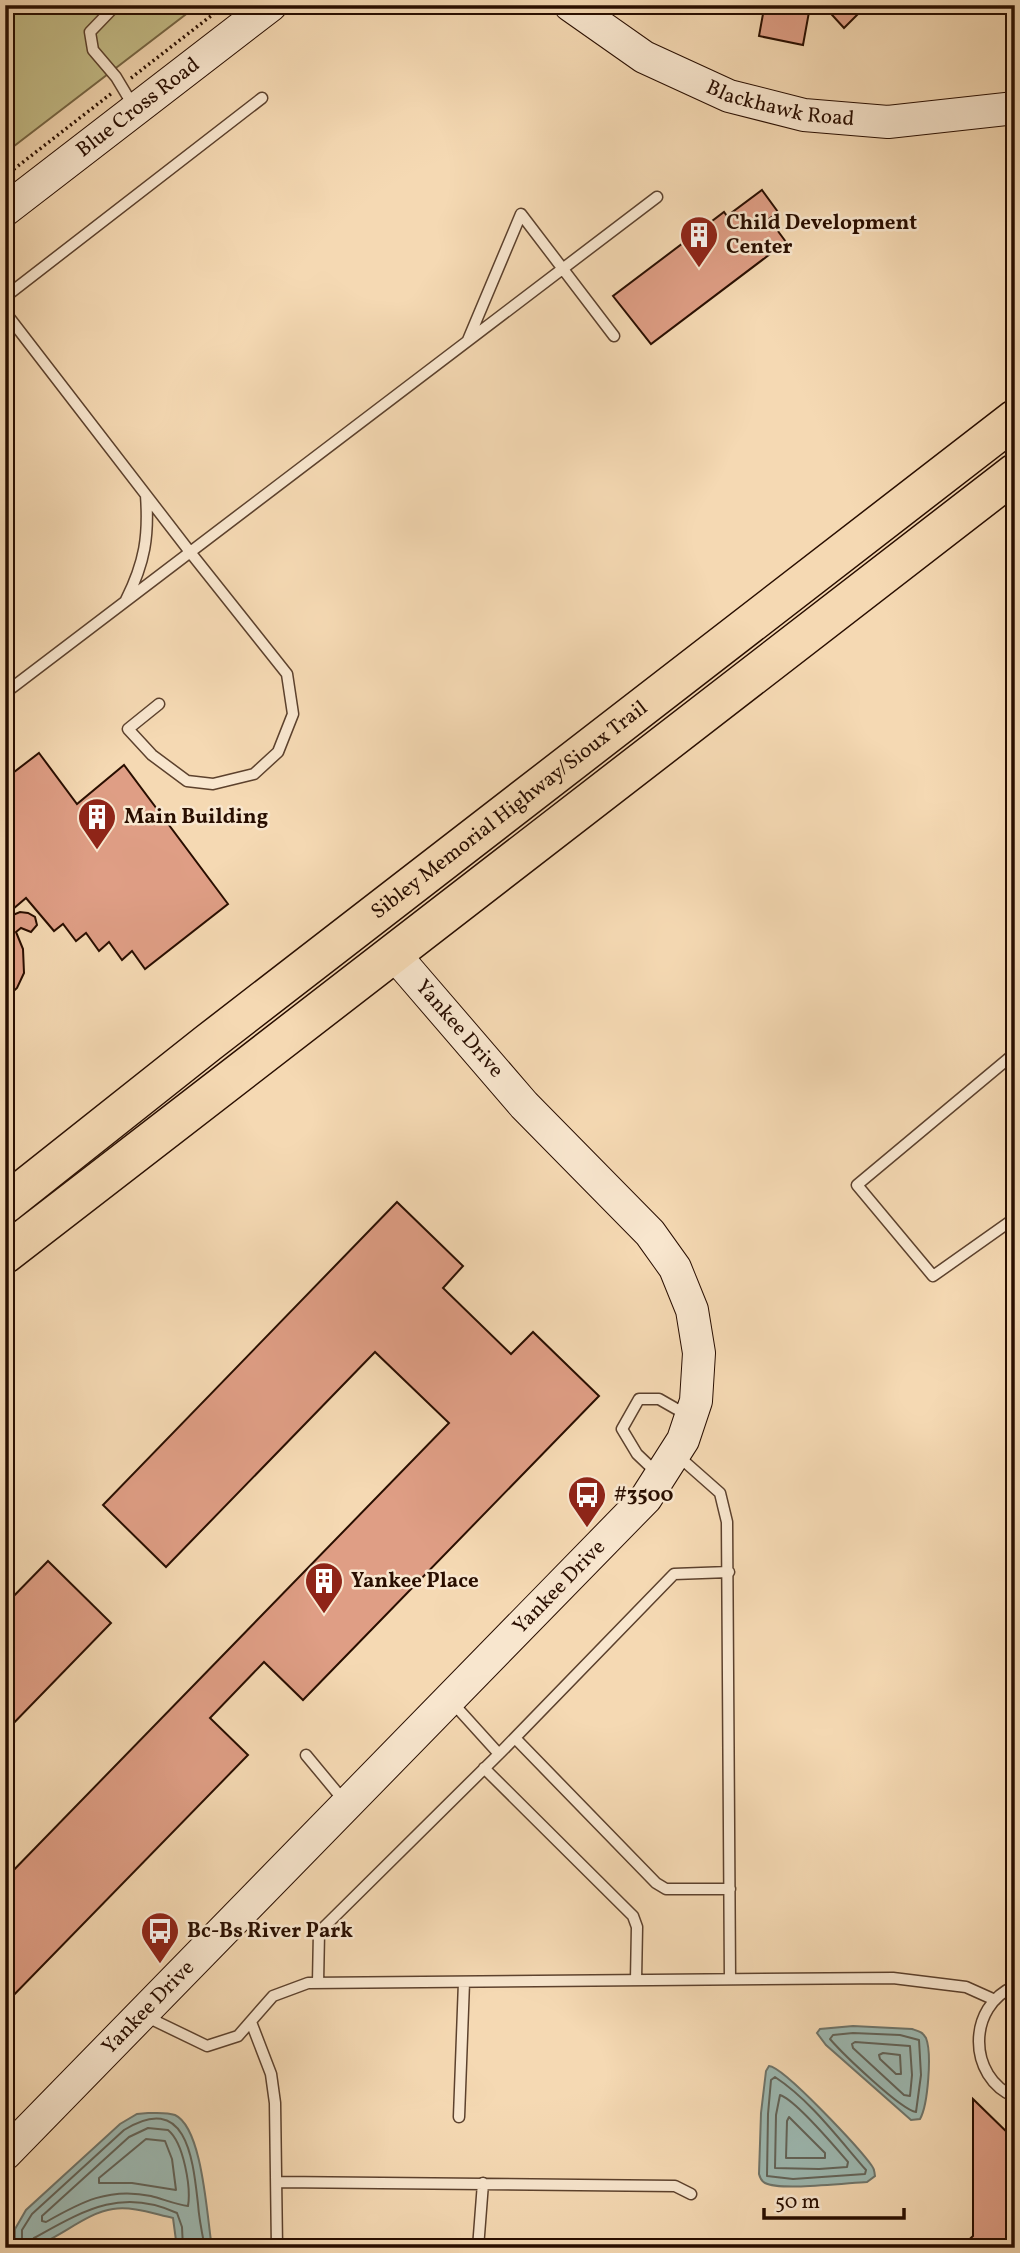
<svg xmlns="http://www.w3.org/2000/svg" width="1020" height="2253" viewBox="0 0 1020 2253" font-family="Vollkorn,serif">
	<rect width="100%" height="100%" fill="#f5d9b3"/>
	<filter id="stains"><feTurbulence type="fractalNoise" baseFrequency=".00286" numOctaves="4"/><feColorMatrix values="0 0 0 0 .2 0 0 0 0 .09 0 0 0 0 .02 0 0 0 .5 -.17"/></filter>
	<radialGradient id="worn" r=".72"><stop offset=".6" stop-color="#630" stop-opacity="0"/><stop offset="1" stop-color="#630" stop-opacity=".3"/></radialGradient>
	<!-- green -->
	<path fill="#c4bd88" stroke="#766644" stroke-width="2" d="M5 5H198L5 153Z"/>
	<!-- water -->
	<path fill="#9db9b2" stroke="#6f756b" stroke-width="2" d="M853 2026 912 2029C918 2031 923 2032 926 2038 932 2053 928 2105 920 2119L911 2120 826 2045 817 2033 820 2029Z
		M769 2066C784 2067 860 2149 872 2166 875 2170 874 2171 875 2176L867 2182C847 2183 780 2191 765 2183 761 2181 760 2178 759 2174L761 2113 766 2071Z
		M148 2113C156 2113 167 2112 175 2115 203 2128 207 2219 212 2248H177L173 2218C154 2214 133 2206 113 2209 82 2213 50 2248 22 2248L15 2242V2229L26 2210 120 2124 137 2114Z"/>
	<g fill="none" stroke-linecap="round" stroke-linejoin="round">
		<!-- shore -->
		<path stroke="#636459" stroke-width="2" d="M853 2033 900 2035 919 2040 921 2075 916 2112C901 2110 842 2053 830 2039L833 2035Z
			M855 2042 910 2046 912 2075 910 2096 904 2095 853 2048 852 2044Z
			M883 2053 900 2055 901 2074H896L880 2059 879 2055Z
			M775 2077C810 2100 838 2138 866 2170L865 2174 793 2179 767 2176 768 2114 771 2080Z
			M780 2095C796 2100 835 2147 848 2162L847 2167 819 2169 775 2168 776 2115Z
			M789 2117 825 2153V2158H786L787 2121Z
			M148 2128 168 2130C184 2143 191 2188 188 2206 177 2205 163 2199 151 2196 109 2187 81 2202 46 2222L42 2221V2216L129 2137Z
			M146 2139 165 2141 172 2159 176 2190 132 2183H99V2178Z
			M183 2248 182 2227 177 2213C121 2187 83 2211 34 2238L29 2244 22 2239V2230L32 2214 124 2130C187 2091 193 2160 198 2204 199 2219 202 2233 205 2248"/>
	</g>
	<!-- building -->
	<path fill="#df9e85" stroke="#290e00" stroke-width="2" d="M754 5H784L809 12 803 45 759 36 763 14 753 12Z
		M823 5H867L844 28Z
		M762 190 778 212 769 219 786 242 651 344 613 296 724 212 727 216Z
		M39 753 77 804 124 765 228 904 145 969 132 951 122 960 109 942 99 951 86 933 76 941 63 924 54 931 26 898 6 915 8 917 20 912 28 913 35 917 37 925 31 932 21 928 16 932 23 949 24 973 17 988 5 999V761L14 772Z
		M397 1202 463 1266 443 1288 511 1354 533 1332 599 1396 303 1700 264 1662 210 1718 248 1755 5 2004V1879L449 1423 375 1352 166 1567 103 1505Z
		M48 1561 111 1623 5 1732V1605Z
		M973 2099 1015 2140V2248H960L973 2236Z"/>
	<g fill="none" stroke-linecap="round" stroke-linejoin="round">
		<defs>
			<path id="lane" d="M116 5 90 32 93 50 116 77 134 107
				M5 297 262 98
				M5 312 190 552 287 674 293 714 278 752 254 774 213 784 187 781 152 755 128 729 159 704
				M468 340 521 214 614 336
				M126 600C145 562 149 536 146 495
				M5 693 657 197
				M1015 1053 857 1185 933 1276 1015 1218
				M677 1455 720 1493 727 1522 730 1979
				M658 1474 637 1454 622 1429 639 1399H659L687 1415
				M451 1701 499 1754
				M515 1738 656 1883 666 1889H730
				M306 1755 345 1802
				M484 1768 633 1916 637 1927 636 1980
				M318 1983 319 1932 502 1751 674 1574 729 1572
				M1015 1986C967 2006 967 2077 1015 2097
				M145 2016 207 2046 238 2036 273 1996 308 1983 893 1978 966 1987 995 2000
				M251 2022 271 2074 275 2103 277 2248
				M459 2117 464 1982
				M278 2182 675 2186 691 2194
				M478 2248 483 2183"/>
			<g id="secondary">
				<path id="s1" d="M570 5 644 57 729 96 804 115 888 122 1015 108"/>
				<path id="s2" d="M5 210 271 5"/>
				<path id="s3" d="M5 2154 646 1498 683 1440 696 1401 699 1353 692 1310 675 1268 650 1233 524 1105 394 954"/>
			</g>
			<g id="highway">
				<path id="s4" d="M5 1204 208 1043 1015 419"/>
				<path d="M5 1254 1015 473"/>
			</g>
		</defs>
		<!-- lane casing -->
		<use href="#lane" stroke="#5c412d" stroke-width="13"/>
		<!-- secondary casing -->
		<use href="#secondary" stroke="#290e00" stroke-width="34"/>
		<!-- highway casing -->
		<use href="#highway" stroke="#290e00" stroke-width="41"/>
		<!-- path -->
		<path stroke="#290e00" stroke-width="3.5" stroke-dasharray="2 3.5" stroke-linecap="butt" d="M536 5 546 13
			M131 78 225 5
			M5 176 112 93"/>
		<!-- lane -->
		<use href="#lane" stroke="#f8e6ce" stroke-width="10"/>
		<!-- secondary -->
		<use href="#secondary" stroke="#f8e6ce" stroke-width="32"/>
		<!-- highway -->
		<use href="#highway" stroke="#f5d9b3" stroke-width="38"/>
	</g>
	<!-- icons -->
	<defs>
		<symbol id="building-pin" viewBox="-11 -11 22 30"><path d="M0 17L-7.5 6A9.5 9.5 0 1 1 7.5 6Z" fill="#8f2418" stroke="#f8e6ce"/><path d="M-4-6H4V6H1V3H-1V6H-4ZM-2.5-4.3h1.7v1.8h-1.7ZM.8-4.3h1.7v1.8H.8ZM-2.5-1h1.7V.8h-1.7ZM.8-1h1.7V.8H.8Z" fill="#fff"/></symbol>
		<symbol id="bus-pin" viewBox="-11 -11 22 30"><path d="M0 17L-7.5 6A9.5 9.5 0 1 1 7.5 6Z" fill="#8f2418" stroke="#f8e6ce"/><path d="M-5-6H5V4H4V6H2V4H-2V6H-4V4H-5ZM-3.5-4V0h7V-4ZM-3.5 1.2v1.5H-2V1.2ZM2 1.2v1.5H3.5V1.2Z" fill="#fff"/></symbol>
	</defs>
	<g fill-rule="evenodd">
		<use href="#building-pin" x="677" y="213" width="44" height="60"/>
		<use href="#building-pin" x="75" y="795" width="44" height="60"/>
		<use href="#bus-pin" x="565" y="1473" width="44" height="60"/>
		<use href="#building-pin" x="302" y="1559" width="44" height="60"/>
		<use href="#bus-pin" x="138" y="1909" width="44" height="60"/>
	</g>
	<g text-anchor="middle" dominant-baseline="central" stroke-width="5" stroke-linejoin="round" paint-order="stroke">
		<!-- street labels -->
		<g font-size="21" fill="#290e00" stroke="#f8e6ce">
			<text stroke="none"><textPath href="#s1" startOffset="236">Blackhawk Road</textPath></text>
			<text stroke="none"><textPath href="#s2" startOffset="168">Blue Cross Road</textPath></text>
			<text stroke="none"><textPath href="#s4" startOffset="640">Sibley Memorial Highway/Sioux Trail</textPath></text>
			<text transform="translate(459 1029) rotate(49)">Yankee Drive</text>
			<text stroke="none"><textPath href="#s3" startOffset="793">Yankee Drive</textPath></text>
			<text stroke="none"><textPath href="#s3" startOffset="205">Yankee Drive</textPath></text>
		</g>
		<!-- poi labels -->
		<g font-size="21" font-weight="bold" fill="#290e00" stroke="#f8e6ce" text-anchor="start">
			<text x="726" y="223">Child Development<tspan x="726" dy="24">Center</tspan></text>
			<text x="124" y="817">Main Building</text>
			<text x="614" y="1495">#3500</text>
			<text x="351" y="1581">Yankee Place</text>
			<text x="187" y="1931">Bc-Bs River Park</text>
		</g>
	</g>
	<!-- margin -->
	<rect width="1020" height="2253" fill="none" stroke="#f5d9b3" stroke-width="28"/>
	<rect x="7" y="7" width="1006" height="2239" fill="none" stroke="#290e00" stroke-width="3.5"/>
	<rect x="14" y="14" width="992" height="2225" fill="none" stroke="#290e00" stroke-width="2"/>
	<!-- scale -->
	<path d="M764 2208v10h140v-10" fill="none" stroke="#290e00" stroke-width="3.5"/>
	<text x="775" y="2208" font-size="21" fill="#290e00" stroke="#f8e6ce" stroke-width="5" paint-order="stroke">50 m</text>
	<rect width="100%" height="100%" filter="url(#stains)"/>
	<rect width="100%" height="100%" fill="url(#worn)"/>
</svg>
